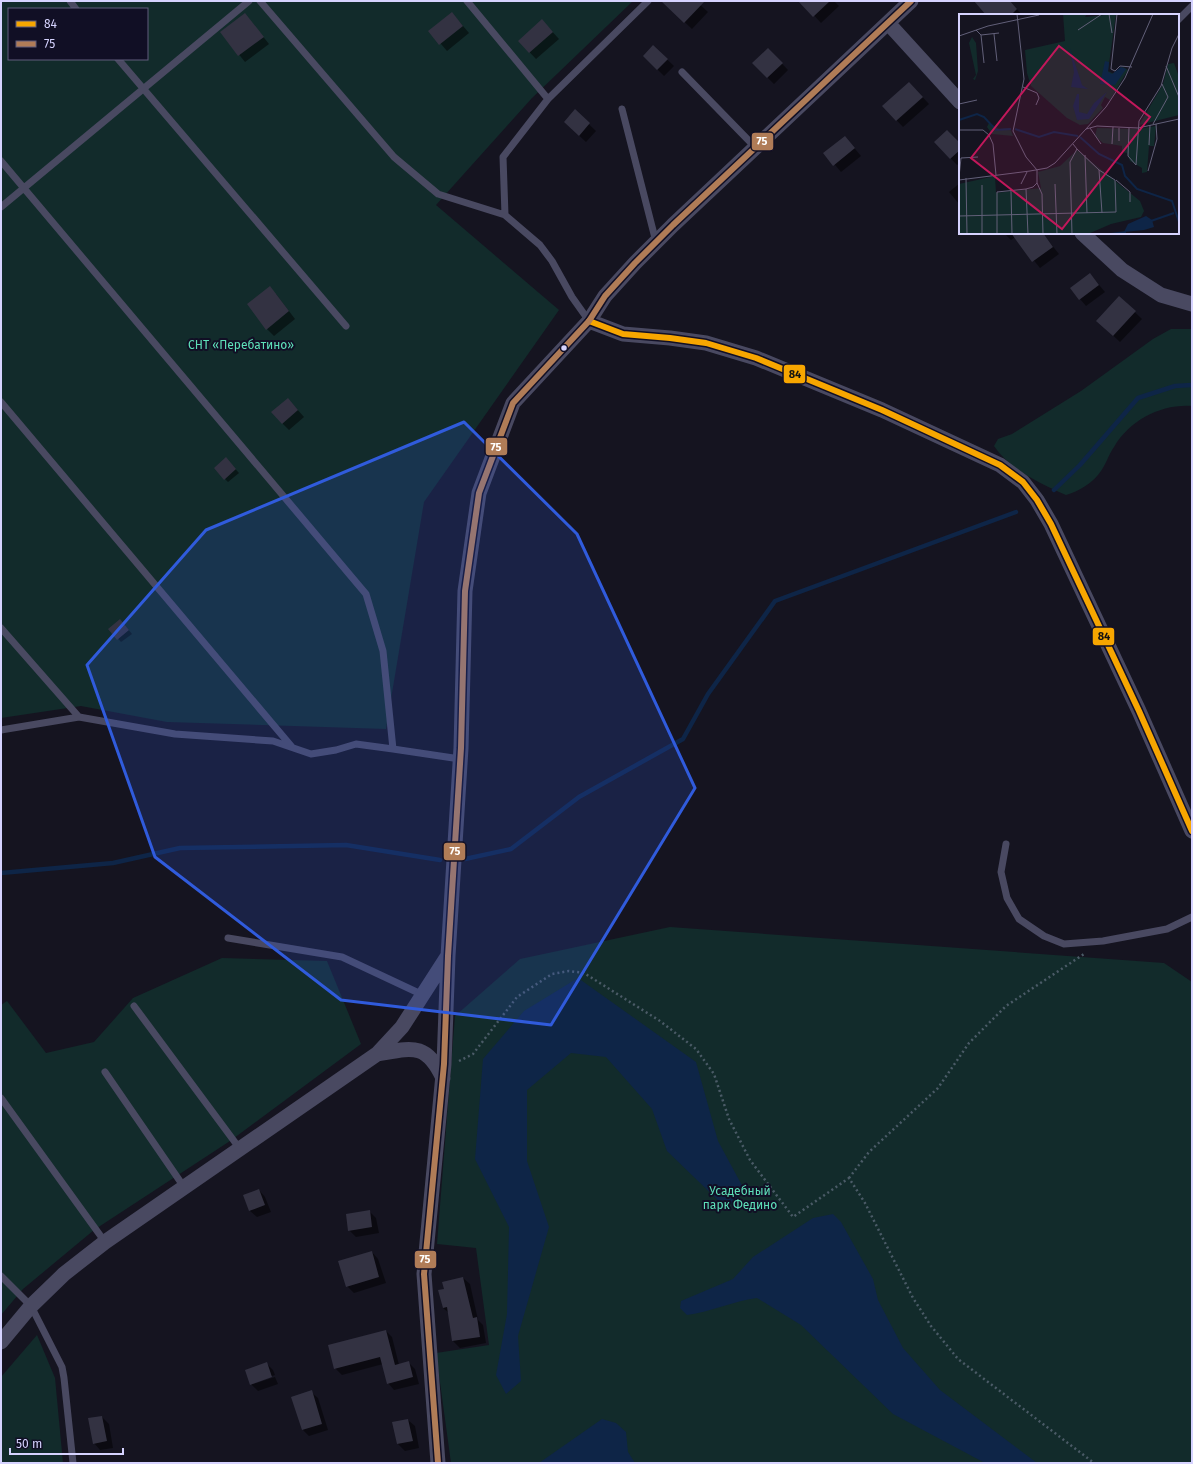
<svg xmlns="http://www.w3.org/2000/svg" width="1193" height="1464" viewBox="0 0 1193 1464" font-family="'Fira Sans',sans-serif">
	<rect width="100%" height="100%" fill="#151420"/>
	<!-- green -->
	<path fill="#122b2b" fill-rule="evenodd" d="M1 1H633L532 98 436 205 559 310 424 502 386 729 167 722 81 706 1 718ZM9 9H147V59H9Z
		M1171 329H1192V406C1161 404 1130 420 1114 447 1109 454 1106 464 1101 471 1094 482 1078 492 1066 495 1040 483 1010 470 994 446L998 439 1012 434 1081 391 1153 339Z
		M670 927 1164 963 1192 982V1463H451L436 1353 489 1345 476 1248 437 1244 455 1016 520 959Z
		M222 958 327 961 361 1044 230 1141 94 1230 23 1289 1 1315V1005L7 1001 46 1053 94 1042 133 998Z
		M37 1335 55 1378 63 1463H1V1377Z"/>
	<!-- water -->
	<path fill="#0e2547" d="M578 978 696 1062 718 1141 745 1191 726 1208 667 1151 652 1109 606 1057 571 1053 527 1090V1161L549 1227 518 1336 521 1381 506 1394 496 1375 507 1314 509 1227 475 1159 483 1059 524 1011Z
		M833 1214 841 1222 873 1279 878 1300 903 1348 940 1390 1037 1463H985L893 1414 801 1325 757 1298C733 1301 711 1312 687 1315L680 1308 681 1301 733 1279 753 1257 813 1218Z
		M602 1419 616 1423 626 1432 628 1452 635 1463H539Z"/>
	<!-- shadow -->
	<path fill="#0007" d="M671 1H696L708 12 692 29 674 12Z
		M801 1H834L839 6 821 23Z
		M977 1H1010L1022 15H987Z
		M452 13 469 33 447 51 430 31Z
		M245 14 269 44 245 62 221 32Z
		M548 27 559 39 536 59 519 41Z
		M653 46 674 66 664 76 644 56Z
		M768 49 788 70 774 84 753 63Z
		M916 90 929 104 903 127 883 106Z
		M575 111 596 131 586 142 572 129Z
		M845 137 861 156 841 172 825 153Z
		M935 142 960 144V163L957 165Z
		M960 183V205L949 192Z
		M1004 233H1042L1059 254 1040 268 1015 237 1011 240Z
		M1090 274 1105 292 1086 306 1080 299Z
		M276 294 295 319 274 336 267 329Z
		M1119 297 1142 319 1120 342 1104 327Z
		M288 399 304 417 289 430 282 423Z
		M229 462 239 473 228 482 225 479Z
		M123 623 132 634 121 642 110 629Z
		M259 1190 265 1197 271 1212 257 1217 250 1211 245 1196Z
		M369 1211 376 1218 379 1233 356 1237 349 1230Z
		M372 1252 378 1259 386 1283 354 1293 347 1286Z
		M463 1278 470 1284 478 1320 483 1325 486 1343 460 1348 453 1341 449 1313 443 1308 445 1290Z
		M386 1331 392 1337 399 1365 409 1363 415 1369 419 1384 394 1390 388 1383 383 1364 342 1375 335 1368Z
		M266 1363 273 1370 275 1375 253 1382V1384L275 1377 278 1384 258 1391 251 1384Z
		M311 1392 318 1398 328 1430 309 1436 303 1430Z
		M102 1417 109 1424 113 1448 100 1450 94 1443Z
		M408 1420 415 1426 419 1448 405 1451 398 1444 394 1423Z"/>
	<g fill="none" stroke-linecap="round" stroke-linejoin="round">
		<!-- stream -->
		<path stroke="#0e2547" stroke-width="4.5" d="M1054 490 1080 465 1138 398 1175 386 1192 385
			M465 859 511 849 579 797 683 739 708 694 775 601 1016 512
			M1 873 113 863 180 848 346 845 440 860"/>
	</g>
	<!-- building -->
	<path fill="#333242" d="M661 1H705L684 23Z
		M798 1H830L813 17Z
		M974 1H1010L1017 9 1011 15H986Z
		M452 12 463 26 439 45 428 31Z
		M245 13 264 37 238 56 220 32Z
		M542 19 553 32 529 53 518 41Z
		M653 45 668 59 657 70 643 56Z
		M768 48 783 63 767 78 752 63Z
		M909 82 923 97 896 121 882 106Z
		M575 109 590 123 579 136 564 122Z
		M947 130 960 143V150L950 159 934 142Z
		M845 136 855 148 833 166 823 153Z
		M1011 233H1043L1053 247 1032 262Z
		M1090 273 1099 285 1079 300 1070 288Z
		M270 286 289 311 266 330 247 304Z
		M1119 296 1136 311 1113 336 1096 321Z
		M288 398 298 410 282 424 271 412Z
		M226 457 236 469 224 480 214 468Z
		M120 619 129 630 117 640 108 629Z
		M259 1189 265 1205 249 1211 243 1195Z
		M370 1210 372 1227 348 1231 346 1214Z
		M372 1251 379 1277 346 1287 338 1261Z
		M463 1277 473 1318 477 1317 480 1337 452 1341 447 1307 443 1308 438 1290 444 1289 442 1282Z
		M386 1330 395 1365 409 1361 413 1377 387 1384 380 1357 334 1369 328 1345Z
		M267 1362 272 1377 250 1385 245 1370Z
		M312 1390 322 1424 302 1430 291 1397Z
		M102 1416 107 1441 93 1444 88 1418Z
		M408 1419 413 1441 397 1444 392 1422Z"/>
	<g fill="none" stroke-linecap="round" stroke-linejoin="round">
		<!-- path -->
		<path stroke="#4b5b67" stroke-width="2.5" stroke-dasharray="2 3" stroke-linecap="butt" d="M459 1061 473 1054 517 997 552 974 569 971 584 973 660 1021 696 1049 714 1074 729 1119 750 1160 793 1217 849 1178 865 1203 913 1298 931 1326 958 1359 1094 1463
			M849 1178 869 1152 938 1088 969 1043 1006 1006 1084 954"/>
		<!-- lane -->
		<path stroke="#494961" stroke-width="7" d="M70 1 76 9
			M260 1 394 157 438 194 505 215 540 245 552 261 572 297 589 321
			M467 1 548 99
			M1178 20 1192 6
			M118 59 346 326
			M682 72 755 147
			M622 109 656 242
			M1 161 366 594 383 651 393 749 460 759
			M1 207 249 1
			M505 215 503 157 548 99 648 1
			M1 402 292 747
			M1 628 79 717 175 734 273 741 311 754 336 750 356 744 393 749
			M1 730 79 717
			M1006 844 1001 872 1007 898 1019 919 1044 936 1064 944 1103 941 1167 929 1192 917
			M228 938 342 957 423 995
			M134 1006 240 1149
			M105 1072 184 1187
			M1 1098 105 1242
			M1 1276 31 1306 62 1367 64 1378 73 1463"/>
		<!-- street -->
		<path stroke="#494961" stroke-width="15" d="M888 23 960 102
			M1082 233 1122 270 1161 295 1192 304
			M589 321 623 334 670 338 706 343 756 358 882 410 1000 465 1023 482 1037 500 1051 524 1139 711 1192 831
			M377 1054C412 1048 426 1042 443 1078
			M1 1342 31 1306 64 1274 105 1242 377 1054 402 1027 447 957
			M438 1463 424 1274 444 1064 448 956 461 748 465 591 479 493 513 403 589 321 605 296 635 263 673 225 911 1"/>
		<defs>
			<path id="bus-1" d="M589 321 623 334 670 338 706 343 756 358 882 410 1000 465 1023 482 1037 500 1051 524 1139 711 1192 831"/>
			<path id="bus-2" d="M438 1463 424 1274 444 1064 448 956 461 748 465 591 479 493 513 403 589 321 605 296 635 263 673 225 911 1"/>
		</defs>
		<!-- bus-1 casing -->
		<use href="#bus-1" stroke="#110f25" stroke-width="9"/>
		<!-- bus-2 casing -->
		<use href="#bus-2" stroke="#110f25" stroke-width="9"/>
		<!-- bus-1 -->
		<use href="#bus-1" stroke="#f7a600" stroke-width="6"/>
		<!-- bus-2 -->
		<use href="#bus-2" stroke="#b07c57" stroke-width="6"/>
	</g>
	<!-- marked area -->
	<path fill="#305bdc" fill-opacity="0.2" stroke="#305bdc" stroke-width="3" stroke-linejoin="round" d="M464 422 577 534 695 788 551 1025 341 1000 155 857 87 665 206 530Z"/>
	<!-- markers -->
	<circle fill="#d6d3ff" stroke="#110f25" stroke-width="1.5" cx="564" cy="348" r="3.5"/>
	<g text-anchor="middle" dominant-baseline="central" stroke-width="4" stroke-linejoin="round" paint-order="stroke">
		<!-- park labels -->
		<g font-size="12" fill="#5ee0b9" stroke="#110f25">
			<text x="241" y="345">СНТ «Перебатино»</text>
			<text x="740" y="1191">Усадебный<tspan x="740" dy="14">парк Федино</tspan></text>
		</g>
	</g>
	<!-- overview -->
	<g transform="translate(959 14)">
		<rect width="220" height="220" fill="#151420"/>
		<path d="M104 0H128L126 3 157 0 149 57 155 60 164 53 169 56 151 86 146 83 142 91 144 94 129 110 121 111 108 104 72 72 68 59 66 36 106 27ZM13 23 17 29 19 57 16 66 14 65 17 61 10 29ZM215 49 220 63V101L180 111 204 70 209 50ZM30 109 40 115 51 114 54 122 33 120 28 113ZM197 112 195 132H190L188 158 183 159V154L171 147 168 139 163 138V132L144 129 136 122 138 114 179 115ZM118 136 181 187 185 197 182 203 152 210 129 220H0V170L36 162 37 179 82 174 79 158 101 152Z" fill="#122b2b"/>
		<path d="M111 34 123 71 129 75 112 73 115 58ZM146 47 150 48 149 58 153 60 162 53 167 55 156 71 141 70ZM148 78 130 105 118 106 114 92 118 80H120V98L128 100 135 89ZM187 202 193 206 195 213 185 216 165 218 169 210Z" fill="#0e2547"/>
		<path fill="none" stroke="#0e2547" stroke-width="2" d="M0 106 18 100 25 103 37 116 52 115M56 115 80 123 95 118 119 122M121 123 140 140 163 151 166 162 178 175 213 187 220 208M192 207 215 199M152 220 167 218"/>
		<path fill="none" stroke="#626079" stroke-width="1" d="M58 0 65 65 54 117 67 143 78 156M150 0 153 19M158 0 152 55 156 57 161 52 173 53M17 16 22 21 40 19M119 16 143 0M35 20 38 47M22 21 25 49M0 22 29 12 80 1M207 52 220 83M64 73 78 79 80 84 77 91M0 90 18 86M194 110 209 83 203 70M131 114 142 130M170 114 169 142 177 151 180 107 202 72 213 34 220 20M127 115 138 112 179 114 220 105M0 116H24L30 121 34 130 37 161M160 127V114M153 130 154 113M190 131 191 111M118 135 140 156 143 199M126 141 128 199M78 156V169L83 180 84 220M189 157 198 125 197 110M0 163 2 144 19 143M7 164 8 220M0 166 71 157 88 154 96 149 147 93 166 64 194 0M157 166 171 178V188M62 170 68 158M96 170 98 220M23 171V220M67 175 69 220M52 177 53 220M0 202 157 198 156 166 140 156M38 220V178L67 175 74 173 78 169M113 220 111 148 118 135 114 130"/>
		<path fill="#c2185b" fill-opacity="0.15" stroke="#c2185b" stroke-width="2" d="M100 32 191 103 103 215 12 144Z"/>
		<rect width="220" height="220" fill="none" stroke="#d6d3ff" stroke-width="2"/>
	</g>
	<g stroke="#110f25" stroke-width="1.5">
		<rect x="751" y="132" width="23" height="19" rx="4" fill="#b07c57"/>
		<rect x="783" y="364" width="23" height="20" rx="4" fill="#f7a600"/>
		<rect x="485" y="437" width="23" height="19" rx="4" fill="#b07c57"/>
		<rect x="1092" y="627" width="23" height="19" rx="4" fill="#f7a600"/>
		<rect x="443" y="842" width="23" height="19" rx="4" fill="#b07c57"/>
		<rect x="414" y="1250" width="23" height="19" rx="4" fill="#b07c57"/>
	</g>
	<g font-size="11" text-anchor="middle" font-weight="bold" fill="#fff">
		<text x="762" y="145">75</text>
		<text x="496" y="451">75</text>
		<text x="455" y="855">75</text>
		<text x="425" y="1263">75</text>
	</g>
	<g font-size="11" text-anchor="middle" font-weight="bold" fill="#111">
		<text x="795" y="378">84</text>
		<text x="1104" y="640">84</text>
	</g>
	<!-- border -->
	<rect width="1193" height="1464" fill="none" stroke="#d6d3ff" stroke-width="4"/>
	<!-- legend -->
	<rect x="8" y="8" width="140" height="52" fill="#110f25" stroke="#605d7c"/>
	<rect x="16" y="21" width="20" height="6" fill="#f7a600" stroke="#605d7c"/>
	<text x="44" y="28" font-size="12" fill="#d6d3ff">84</text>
	<rect x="16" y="41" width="20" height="6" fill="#b07c57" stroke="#605d7c"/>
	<text x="44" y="48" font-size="12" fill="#d6d3ff">75</text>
	<!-- scale -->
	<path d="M10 1448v6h113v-6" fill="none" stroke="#d6d3ff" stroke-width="2"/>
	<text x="16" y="1448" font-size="12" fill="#d6d3ff" stroke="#110f25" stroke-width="3" paint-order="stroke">50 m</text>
</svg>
